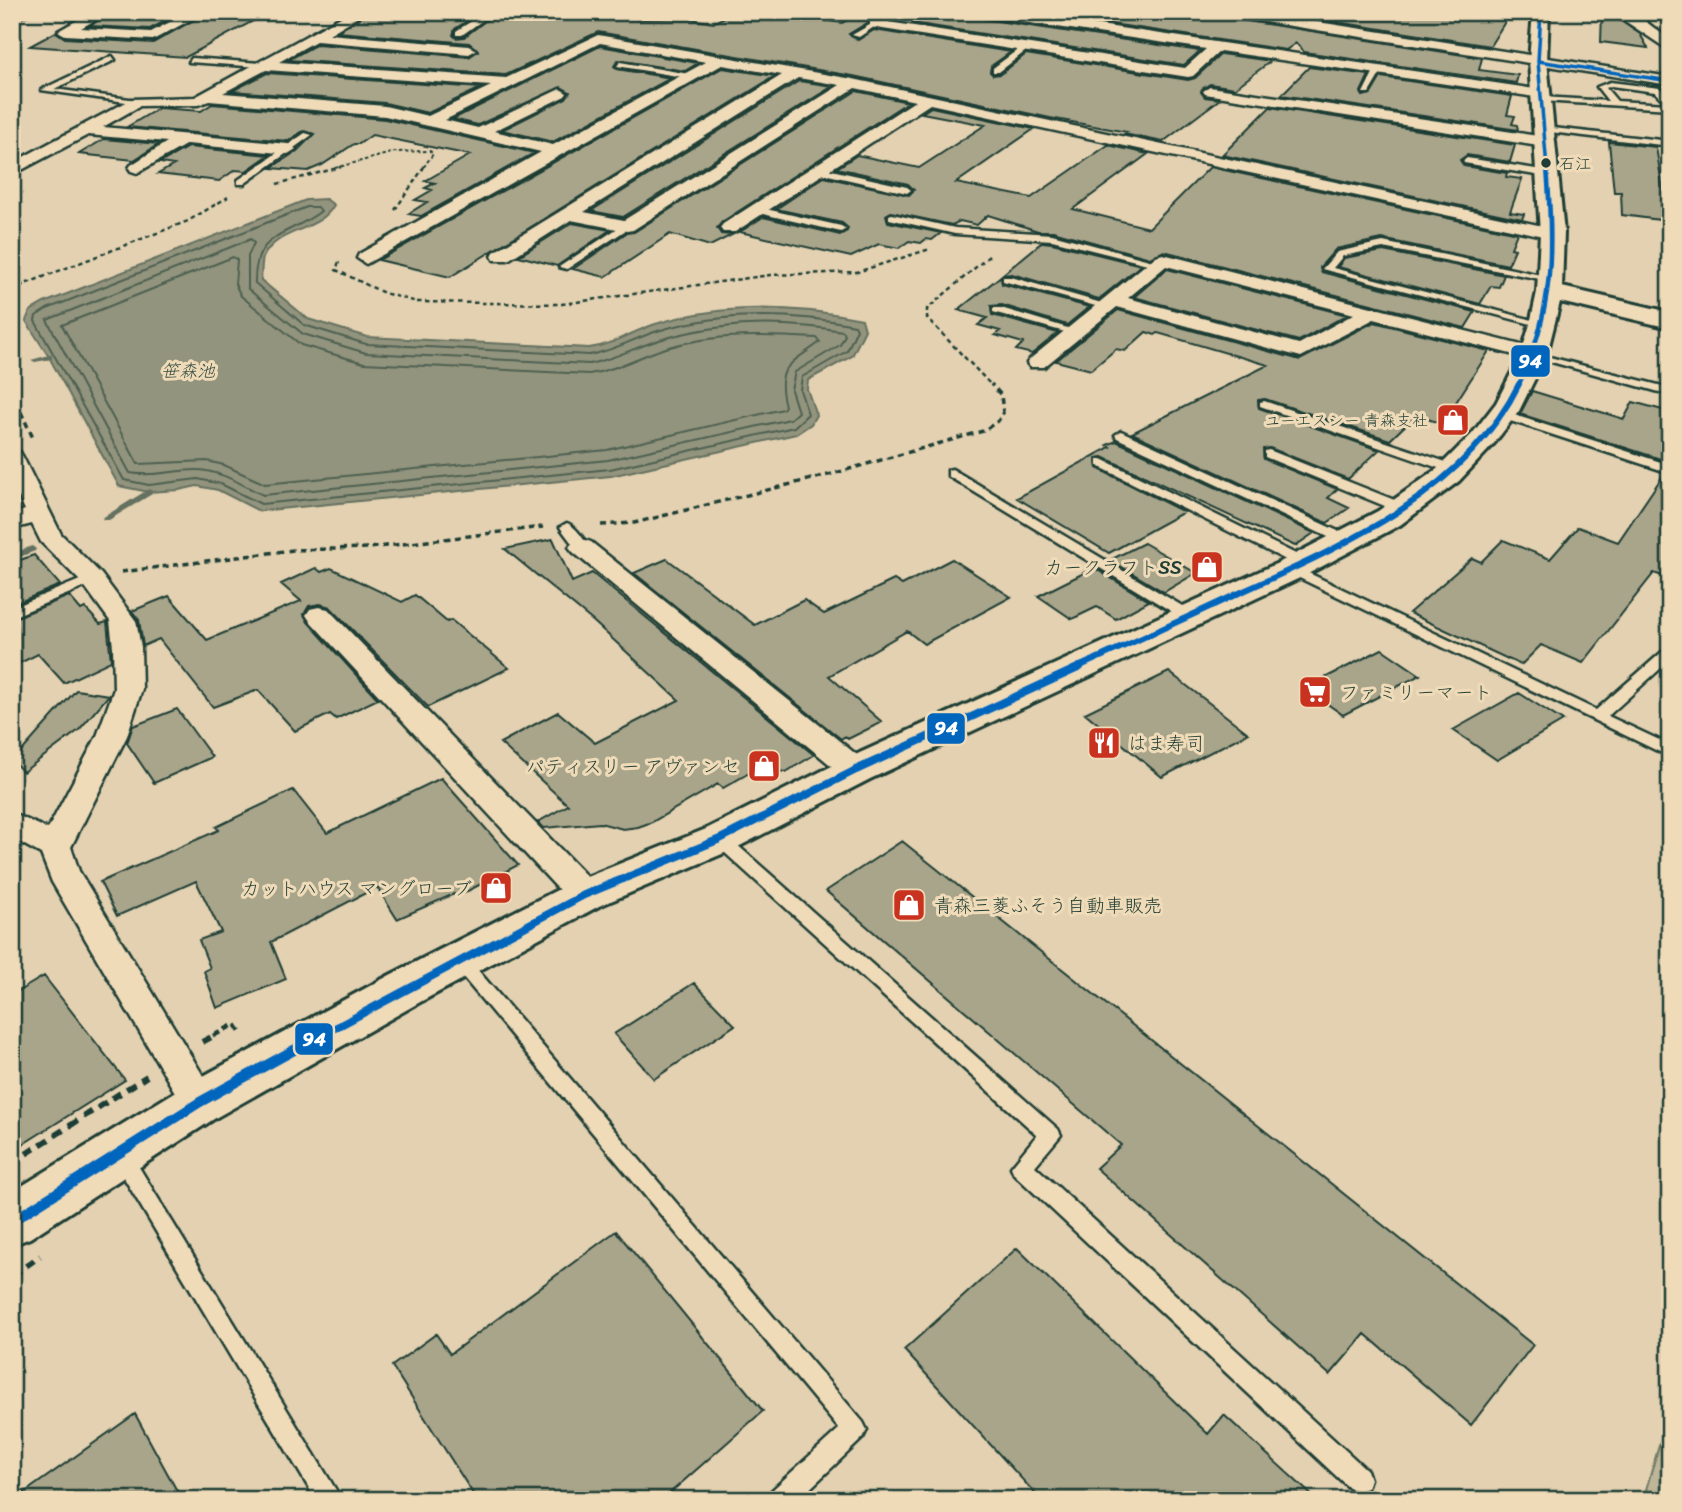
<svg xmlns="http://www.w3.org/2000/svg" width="1682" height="1512" viewBox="0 0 1682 1512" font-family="Sriracha,'Klee One',sans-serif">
	<rect width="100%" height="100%" fill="#e3d1b1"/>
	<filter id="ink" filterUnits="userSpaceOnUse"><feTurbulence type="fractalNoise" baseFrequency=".0143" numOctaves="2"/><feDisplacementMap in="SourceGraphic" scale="14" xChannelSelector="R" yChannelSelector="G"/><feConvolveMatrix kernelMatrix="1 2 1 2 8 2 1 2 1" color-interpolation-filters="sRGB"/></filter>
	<g filter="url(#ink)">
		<!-- green -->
		<path fill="#bfb699" stroke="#6f7a66" stroke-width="2" d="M1670 1408V1500H1643Z"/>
		<!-- water -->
		<path fill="#93947d" stroke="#657160" stroke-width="2" d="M326 199 334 205C319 233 275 228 263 258 261 264 262 274 261 280L308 319 367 337 589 348C614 345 634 330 659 323 723 303 797 306 862 319L865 330 852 356 808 380 807 389 816 415 811 424 796 434 611 476 259 511 218 490 197 486 179 490 149 492 119 486 49 357 26 321 30 311 44 303 306 200Z"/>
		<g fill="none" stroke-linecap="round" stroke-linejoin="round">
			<!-- shore -->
			<path stroke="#4d6051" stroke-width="2" d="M307 207H318L321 211C288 237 254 231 255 283L304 325 366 344 589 355C615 351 636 337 661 330 724 312 791 313 855 325L857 329 847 351 802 377 800 390 808 414 794 427 610 469 261 504 221 484 198 479 149 485 124 480 35 321 36 316 47 309Z
				M251 239 254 243 248 256V289L303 334 366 353 589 364C616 359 639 345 666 338 723 322 784 321 843 331L845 335 840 345 795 372 791 390 798 412 790 419 608 460 263 495C242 485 220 470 196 470 173 470 153 477 130 473L47 320Z
				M233 257 237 260 235 284 241 296 301 345 364 363 589 374C617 370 639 356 666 348 715 333 767 335 817 338L820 342C792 364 774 365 785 406L783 409 607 450 265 484 224 465 207 461 138 464 62 325Z"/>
			<!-- stream -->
			<path fill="#657160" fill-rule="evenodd" d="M49 355H52V359L35 362 31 360Z
				M149 489 153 492 152 494 109 520H103L102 518Z
				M32 546 36 549 35 551 12 560V554Z"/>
		</g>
		<!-- building -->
		<path fill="#a9a58b" stroke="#1f3d34" stroke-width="2" d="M112 12H183L150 29 90 26Z
			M208 12H270L186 57 30 46 56 32 65 38 153 43Z
			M369 12H481L455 29 453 35 456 38 464 37 497 12H587L639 19 686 18 713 23 734 12H768L842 23 856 15 870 18 867 23 849 34 858 40 874 30 1011 52 991 66 990 72 993 75 1001 74 1026 54 1188 80 1195 78 1221 54 1271 61 1235 88 1210 84 1202 89 1201 92 1205 97 1220 99 1163 142 1124 134 1127 132 1050 118 853 76 598 32 506 75 288 60 317 44 469 57 478 51 469 43 337 32Z
			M913 12H974L983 19 1200 51 1184 65 912 23Z
			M1031 12H1179L1222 17 1482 58 1479 70 1518 75 1516 83 1304 52 1296 43 1286 50Z
			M1273 12H1511L1490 46Z
			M1602 12H1618L1621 21 1640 34 1648 48 1601 42Z
			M600 46 698 63 685 71 618 60 614 66 617 69 671 78 553 142 502 130 566 98 570 92 561 87 478 125 453 119Z
			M1309 67 1369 75 1361 92 1363 96 1371 94 1381 77 1512 96 1507 115 1515 116 1512 124 1517 125 1518 130 1281 95Z
			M722 68 775 76 450 277 379 260Z
			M267 73 481 88 428 113 385 103 232 91Z
			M799 81 833 86 623 217 591 211Z
			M856 91 908 102 722 222 717 228 721 234 732 235 710 246 670 234 605 277 573 269 626 233 634 232Z
			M212 104 385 119 534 153 421 216 408 214 427 202 415 200 432 190 425 188 435 183 425 181 470 155 372 135 359 144H354L322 165 308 171 271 168 297 151 314 134 303 131 288 141 127 127 159 108 201 111Z
			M931 107 1034 129 956 183 1031 198 1108 145 1148 154 1073 209 1149 228 1210 167 1517 233 1511 248 1515 249 1508 265 1382 239 1336 249 1320 267 1321 272 1475 312 1465 328 1164 251 1150 258 1053 231H1038L988 215 977 225 960 221 952 225 891 212 886 215 888 222 941 233 932 240 926 239 921 243 909 241 899 248 879 244 851 257 740 232 763 217 840 235 847 231 848 228 842 223 776 209 824 177 909 195 914 190 908 184 837 168 857 155 919 168 985 125 922 113Z
			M1270 107 1515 145 1510 162 1467 155 1460 160 1464 166 1507 173 1506 177 1522 179 1510 212 1524 214 1522 219 1222 155Z
			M104 139 159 144 134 160 79 154Z
			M1609 142 1656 147 1668 221 1622 215 1621 192H1614Z
			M188 147 269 155 246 171 235 170 219 181 158 174 174 165 160 163Z
			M572 223 610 230 557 266 519 256Z
			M1042 242 1052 243 1141 265 1099 299 1012 274 1002 275Z
			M1383 251 1504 275 1499 287 1491 286 1480 304 1338 267 1344 258Z
			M1167 269 1347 315 1299 341 1134 297Z
			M1001 276 1002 284 1089 307 1067 325 1002 305 991 306 992 315 1058 333 1032 354 1016 350 1023 343 995 335 1000 331 978 325 987 318 958 310Z
			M1118 310 1300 360 1374 322 1489 351 1442 424 1416 415 1390 440 1265 399 1258 400 1259 408 1379 450 1348 479 1270 448 1263 449 1264 459 1337 489 1328 498 1349 508 1327 523 1132 433 1268 365 1158 333 1155 335 1146 332 1125 351 1116 349 1091 370 1056 361Z
			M1532 391 1624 419 1633 402 1670 412V462L1520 414Z
			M1116 441 1314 533 1295 546 1103 457 1096 458 1097 468 1184 512 1109 553 1017 498 1110 447 1107 445Z
			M1664 474 1670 475V579L1654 573 1583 663 1541 645 1521 665 1409 613 1472 558 1481 562 1503 540 1550 559 1578 527 1618 542Z
			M553 539 572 582 592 573 814 755 786 772 756 769 723 788 718 784 652 822 638 827 623 829 600 823 544 828 538 822 568 805 500 743 558 712 595 743 679 700 594 622 505 549Z
			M1144 543 1196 573 1164 592 1110 560Z
			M34 555 60 585 12 605V563Z
			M667 559 755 625 804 600 824 614 894 580 902 585 952 559 1011 597 924 644 907 631 829 676 882 722 848 739 845 736 841 739 634 573Z
			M316 568 321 572 331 568 402 602 415 595 447 622 451 620 509 668 428 707 330 607 320 604 309 606 304 614 308 622 378 699 336 719 330 714 295 731 258 690 213 707 159 639 143 646 139 620 132 611 169 596 207 640 301 601 281 584Z
			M1094 568 1149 601 1116 619 1097 607 1072 619 1038 596Z
			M69 596 81 610 85 608 100 624 107 622 111 661 64 683 38 654 12 667V619Z
			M1382 649 1420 675 1343 715 1305 688Z
			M1169 672 1248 733 1162 777 1085 713Z
			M76 690 109 695 79 730 23 772 13 761Z
			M1519 693 1563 721 1497 760 1453 730Z
			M177 709 212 757 154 783 127 743 133 726Z
			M441 778 518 865 456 897 454 894 397 919 377 887 271 942 286 979 217 1008 204 971 210 968 199 940 221 932 196 881 117 916 100 882 219 830 216 827 293 790 327 833Z
			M902 841 1533 1345 1471 1425 1365 1334 1330 1375 1096 1168 1121 1145 826 891Z
			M44 976 125 1080 12 1151V995Z
			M694 983 735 1025 654 1079 614 1034Z
			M616 1231 763 1411 662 1500H477L392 1366 436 1334 450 1354Z
			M1017 1248 1208 1434 1224 1415 1317 1500H1041L904 1350Z
			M135 1414 182 1500H14Z"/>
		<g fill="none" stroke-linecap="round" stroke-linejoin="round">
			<defs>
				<path id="lane" d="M22 12H32L12 20V16Z
					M486 12H494L462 35H456V31Z
					M875 22 877 25 859 37 852 35Z
					M1024 45 1031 47 999 72H993V68Z
					M112 56 115 60 54 89 137 100 140 104 41 90Z
					M192 58 260 63 264 65 260 67 189 62Z
					M620 62 689 74 693 76 689 78 617 66Z
					M1375 69 1382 71 1369 93H1363Z
					M1610 82 1660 88 1670 98V109L1542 101 1538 99 1542 97 1608 101 1597 87ZM1611 86 1655 92 1667 104 1617 101 1606 88Z
					M1544 127 1670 141V146L1541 131 1540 129Z
					M305 133 312 135 244 184H238V180Z
					M1467 158 1548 171 1552 174 1548 177 1464 163 1463 161Z
					M818 167 907 187 911 190 907 193 815 172V168Z
					M757 207 841 226 846 229 841 232 754 212V208Z
					M892 214 955 228 1052 234 1164 264 1159 267 1052 240 955 234 889 219V215Z
					M624 224 632 226 567 269 559 267Z
					M1383 242 1555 278 1550 281 1383 248 1343 256 1333 268 1548 324 1543 327 1322 269 1337 252Z
					M1003 277H1011L1112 306 1103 308 1003 281Z
					M993 308H1001L1081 332 1072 334 993 312Z
					M1530 352 1670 388V395L1530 356Z
					M1264 401 1458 466 1460 469 1458 472H1450L1260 406V402Z
					M1502 411 1670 465V473L1498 417 1496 415Z
					M1121 431 1351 537 1353 540 1346 544 1341 543 1117 438 1115 435Z
					M1269 450 1407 505 1408 508 1407 511H1397L1265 457V451Z
					M1102 459 1308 560 1310 563 1303 567 1298 566 1098 466V460Z
					M952 469 1194 613 1196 616 1194 619H1184L948 476V470Z
					M567 523C575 526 588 542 587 550H577L562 530 560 527Z
					M1292 565 1596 710 1662 652 1670 651V660L1608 716 1670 745V757L1287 572 1285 569 1287 566Z
					M92 575 99 579 97 582 12 617V608Z
					M720 833 726 835 1058 1129 1061 1135 1035 1166 1367 1470 1370 1479 1367 1488 1358 1491 1349 1488 1014 1174 1011 1167 1037 1135 714 843 712 839 714 835Z
					M459 953 465 955 863 1422 867 1430 863 1438 798 1500H768L771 1491 839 1429 453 965 450 960 453 955Z
					M121 1146 128 1149 342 1500H316L114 1161 111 1155 114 1149Z"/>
				<path id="street" d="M92 12H109L81 28 151 32 189 12H205L153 40 65 35 58 31Z
					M350 12H366L329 34 469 46 476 50 469 54 316 41 279 62 506 78 598 35 853 79 1552 228 1561 233 1552 238 930 104 735 232H723L720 228 723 224 915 101 855 88 633 230 627 231 571 220 508 260H494L492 256 494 252 782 75 722 65 366 264 357 258 359 254 541 152 385 116 209 101 198 105 140 106 103 127 288 144 296 149 288 154 187 144 137 173 131 171 129 168 131 165 167 142 88 135 12 175V163L132 99 195 97ZM600 43 706 62 553 145 494 131 565 96 567 93 560 89 478 128 445 120ZM266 70 491 86 428 116 385 106 223 93ZM798 78 840 85 624 220 584 212Z
					M633 12H690L684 16H639Z
					M886 12H902L888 22 1185 68 1206 49 983 16 977 12H1011L1542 90 1549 94 1542 98 1220 51 1193 76 1188 77 870 27V21Z
					M1221 12H1254L1670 77V85L1227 16Z
					M1621 12H1633L1670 40V51L1622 19Z
					M1210 87 1545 137 1553 142 1545 147 1205 94 1203 91Z
					M1163 254 1541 350 1544 354 1541 358 1534 360 1374 319 1301 357 1117 307 1044 367H1030L1027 363 1030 359 1156 256ZM1166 266 1354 314 1299 344 1128 298Z
					M12 450 20 452 23 457 61 534 101 574 136 621 141 647 142 689 127 736 71 847 79 871 219 1102 213 1113 200 1118 187 1113 52 882 41 854 12 838V813L48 829 97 736 114 689 113 647 110 621 83 584 41 542 32 524 12 529V514L25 510 12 482Z
					M582 539 591 542 867 763 871 770 867 777 856 780 845 777 573 552 569 547 573 542Z
					M319 607 328 609 596 886 600 895 596 904 584 907 572 904 310 621 306 615 310 609Z"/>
				<path id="secondary" d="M1533 12H1549L1547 61 1564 233 1562 287 1670 312V328L1560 302 1547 354 1519 411 1492 446 1459 481 1400 525 1304 576 870 779 734 849 599 906 422 1001 217 1117 30 1238 12 1245V1192L183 1087 390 975 569 884 706 829 842 761 1280 562 1378 511 1437 469 1472 434 1496 403 1521 354 1530 324 1537 292 1540 233 1529 61Z"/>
			</defs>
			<!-- lane casing -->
			<use href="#lane" stroke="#1f3d34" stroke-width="5"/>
			<!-- street casing -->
			<use href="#street" stroke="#1f3d34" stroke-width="5"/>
			<!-- secondary casing -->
			<use href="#secondary" stroke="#1f3d34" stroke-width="6"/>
			<!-- path-far4 -->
			<path stroke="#1f3d34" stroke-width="2" stroke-dasharray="3.5 2.5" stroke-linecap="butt" d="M335 168 395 152 430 151 433 154 423 168"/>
			<!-- path-far3 -->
			<path stroke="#1f3d34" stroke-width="2.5" stroke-dasharray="4.5 3.5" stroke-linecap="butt" d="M277 184 341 167
				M395 210 424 167
				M989 256 927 309V318L992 386
				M339 262 336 270 384 293 417 302 562 304 770 275 857 272 930 249
				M12 289 188 221 228 197"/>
			<!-- path-far2 -->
			<path stroke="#1f3d34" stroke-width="3.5" stroke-dasharray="6 4.5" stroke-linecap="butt" d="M12 393 34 440
				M601 525 634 523 832 474 983 431 998 421 1003 413 1001 395 991 384
				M121 572 293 550 369 548 543 527"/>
			<!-- path-far1 -->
			<path stroke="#1f3d34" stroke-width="4.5" stroke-dasharray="8 5" stroke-linecap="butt" d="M213 1036 235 1024 242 1035"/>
			<!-- path -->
			<path stroke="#1f3d34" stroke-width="6" stroke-dasharray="10 7" stroke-linecap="butt" d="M202 1042 217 1034
				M12 1163 147 1076
				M12 1276 40 1256"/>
			<!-- lane -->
			<use href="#lane" fill="#f0dbb9" fill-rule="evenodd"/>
			<!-- street -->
			<use href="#street" fill="#f0dbb9" fill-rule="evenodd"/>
			<!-- secondary -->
			<use href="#secondary" fill="#f0dbb9" fill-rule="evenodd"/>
			<defs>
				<path id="bus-1-far4" d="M1541 12 1538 61 1547 168
					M1538 61 1670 81"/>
				<path id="bus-1-far3" d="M1518 386C1555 311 1553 247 1547 167"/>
				<path id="bus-1-far2" d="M1076 668C1129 644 1182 620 1235 595 1341 547 1465 494 1519 384"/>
				<path id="bus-1-far1" d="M320 1036 584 895 720 839 856 770 1080 667"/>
				<path id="bus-1" d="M12 1221 200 1102 323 1034"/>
			</defs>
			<!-- bus-1-far4 casing -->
			<use href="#bus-1-far4" stroke="#f0dbb9" stroke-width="6"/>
			<!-- bus-1-far3 casing -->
			<use href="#bus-1-far3" stroke="#f0dbb9" stroke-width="8"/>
			<!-- bus-1-far2 casing -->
			<use href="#bus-1-far2" stroke="#f0dbb9" stroke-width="10"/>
			<!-- bus-1-far1 casing -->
			<use href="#bus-1-far1" stroke="#f0dbb9" stroke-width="13"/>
			<!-- bus-1 casing -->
			<use href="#bus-1" stroke="#f0dbb9" stroke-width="15"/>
			<!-- bus-1-far4 -->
			<use href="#bus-1-far4" stroke="#0065bd" stroke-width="3.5"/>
			<!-- bus-1-far3 -->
			<use href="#bus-1-far3" stroke="#0065bd" stroke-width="4.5"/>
			<!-- bus-1-far2 -->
			<use href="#bus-1-far2" stroke="#0065bd" stroke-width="6"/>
			<!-- bus-1-far1 -->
			<use href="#bus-1-far1" stroke="#0065bd" stroke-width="8"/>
			<!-- bus-1 -->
			<use href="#bus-1" stroke="#0065bd" stroke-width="10"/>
		</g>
	</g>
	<!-- icons -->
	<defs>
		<symbol id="shop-square" viewBox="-11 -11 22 22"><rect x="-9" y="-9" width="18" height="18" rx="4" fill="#c8321e" stroke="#f0dbb9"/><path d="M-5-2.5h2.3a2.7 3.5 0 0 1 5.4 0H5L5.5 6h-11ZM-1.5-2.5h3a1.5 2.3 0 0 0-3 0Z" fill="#fff"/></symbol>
		<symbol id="supermarket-square" viewBox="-11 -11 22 22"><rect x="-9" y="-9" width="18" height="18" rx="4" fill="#c8321e" stroke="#f0dbb9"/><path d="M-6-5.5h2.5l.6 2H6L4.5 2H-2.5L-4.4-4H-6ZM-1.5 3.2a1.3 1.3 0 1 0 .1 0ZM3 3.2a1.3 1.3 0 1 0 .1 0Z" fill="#fff"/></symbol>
		<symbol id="restaurant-square" viewBox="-11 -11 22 22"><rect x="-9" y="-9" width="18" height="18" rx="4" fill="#c8321e" stroke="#f0dbb9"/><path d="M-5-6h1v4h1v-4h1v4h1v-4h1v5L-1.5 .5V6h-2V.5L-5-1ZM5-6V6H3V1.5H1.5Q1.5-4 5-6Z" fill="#fff"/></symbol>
	</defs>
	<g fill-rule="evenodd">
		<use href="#shop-square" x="1434" y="401" width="38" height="38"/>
		<use href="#shop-square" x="1188" y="548" width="38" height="38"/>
		<use href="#supermarket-square" x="1296" y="673" width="38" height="38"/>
		<use href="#restaurant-square" x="1085" y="724" width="38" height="38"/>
		<use href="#shop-square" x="745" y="747" width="38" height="38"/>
		<use href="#shop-square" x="477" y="869" width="38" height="38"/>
		<use href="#shop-square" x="890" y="886" width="38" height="38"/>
	</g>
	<!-- markers -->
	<circle fill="#1f3d34" stroke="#f0dbb9" stroke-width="2.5" cx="1546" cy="163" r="6"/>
	<g text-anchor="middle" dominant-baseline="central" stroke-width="6" stroke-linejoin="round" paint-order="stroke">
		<!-- far-bus labels -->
		<g font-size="16" fill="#1f3d34" stroke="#f0dbb9" text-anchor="start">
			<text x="1559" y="163">石江</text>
		</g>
		<!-- far-poi labels -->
		<g font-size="16" fill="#1f3d34" stroke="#f0dbb9" text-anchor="end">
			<text x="1428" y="420">ユーエスシー 青森支社</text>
		</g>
		<!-- far-water labels -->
		<g font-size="18" font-style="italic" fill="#364e43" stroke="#f0dbb9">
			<text x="188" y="371">笹森池</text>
		</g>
		<!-- poi labels -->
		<g font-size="19" fill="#1f3d34" stroke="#f0dbb9" text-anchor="end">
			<text x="1182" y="567">カークラフトSS</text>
			<text x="1340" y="692" text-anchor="start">ファミリーマート</text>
			<text x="1128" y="743" text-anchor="start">はま寿司</text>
			<text x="740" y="766">パティスリー アヴァンセ</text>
			<text x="472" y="888">カットハウス マングローブ</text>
			<text x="934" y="905" text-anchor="start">青森三菱ふそう自動車販売</text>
		</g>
	</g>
	<g stroke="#f0dbb9" stroke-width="2.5">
		<rect x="1510" y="344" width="41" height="34" rx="7" fill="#0065bd"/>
		<rect x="926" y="712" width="40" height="33" rx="7" fill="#0065bd"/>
		<rect x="294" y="1022" width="40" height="34" rx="7" fill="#0065bd"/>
	</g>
	<g font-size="19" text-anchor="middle" font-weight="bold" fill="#fff">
		<text x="1530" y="368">94</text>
		<text x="946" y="735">94</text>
		<text x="314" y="1046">94</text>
	</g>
	<!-- margin -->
	<rect width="1682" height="1512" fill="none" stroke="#f0dbb9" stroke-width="42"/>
	<rect x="21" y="21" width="1640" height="1470" fill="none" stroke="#1f3d34" stroke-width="2.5" filter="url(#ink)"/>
</svg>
